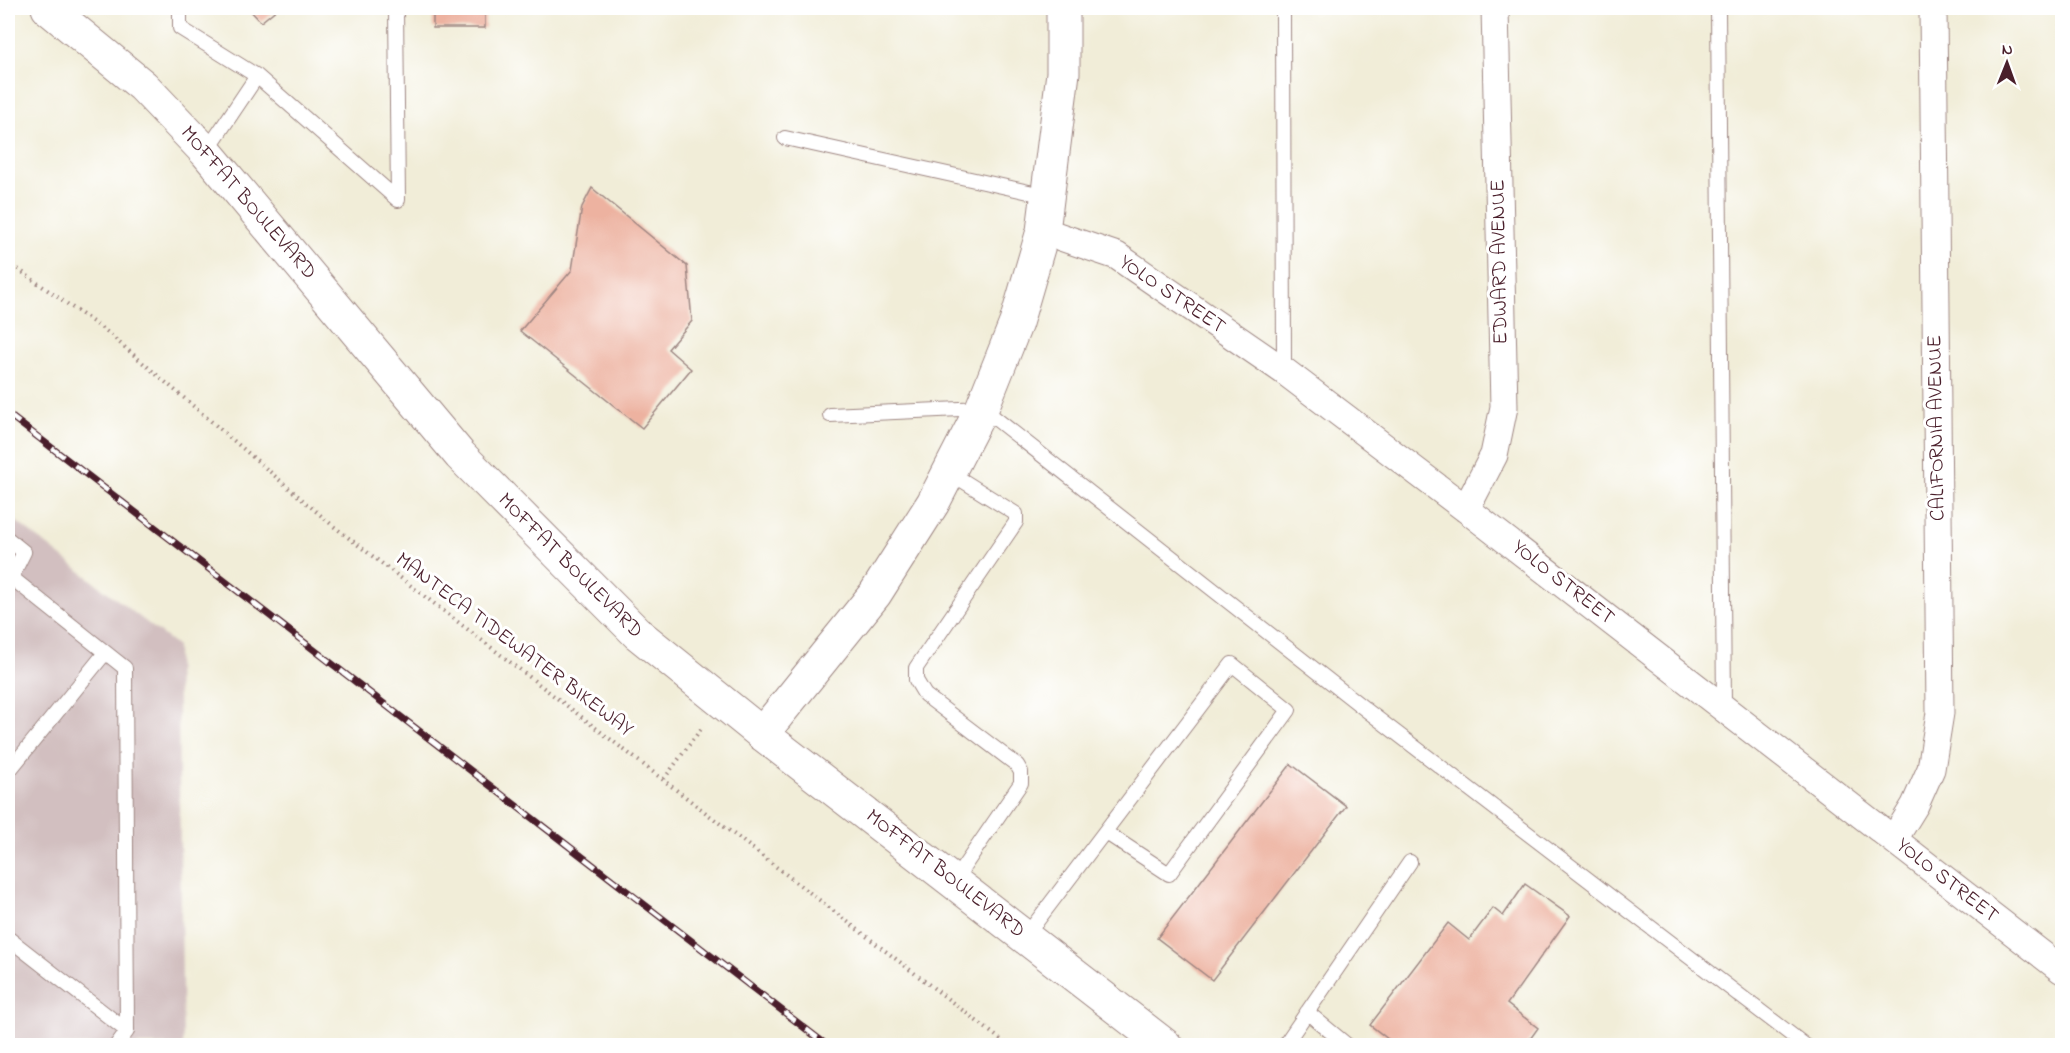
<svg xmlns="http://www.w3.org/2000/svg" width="2070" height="1053" viewBox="0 0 2070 1053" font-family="'Indie Flower',sans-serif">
	<rect width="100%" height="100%" fill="#fff"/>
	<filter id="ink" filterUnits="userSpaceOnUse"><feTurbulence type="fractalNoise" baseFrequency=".0167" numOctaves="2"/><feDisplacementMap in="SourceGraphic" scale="12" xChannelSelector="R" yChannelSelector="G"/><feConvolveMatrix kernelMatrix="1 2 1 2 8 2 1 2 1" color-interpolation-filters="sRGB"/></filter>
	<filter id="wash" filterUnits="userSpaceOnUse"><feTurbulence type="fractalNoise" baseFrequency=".008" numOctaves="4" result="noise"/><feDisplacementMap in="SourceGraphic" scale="24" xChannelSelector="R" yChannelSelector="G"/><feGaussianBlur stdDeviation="1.35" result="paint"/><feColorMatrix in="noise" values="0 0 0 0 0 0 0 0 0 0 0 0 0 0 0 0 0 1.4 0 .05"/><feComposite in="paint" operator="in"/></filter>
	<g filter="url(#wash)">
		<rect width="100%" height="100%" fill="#f1edd8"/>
		<!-- industrial -->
		<path fill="#d2bfc0" d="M8 515 177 646 183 1045H8Z"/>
		<g id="blocks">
			<!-- building -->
			<path fill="#edb2a0" d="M248 8H278L261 22Z
				M433 8H485V28H433Z
				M592 188 687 266 692 321 668 349 691 369 642 428 520 331 572 270 582 207Z
				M1291 764 1346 806 1212 980 1157 938Z
				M1525 884 1570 916 1507 1004 1538 1028 1525 1046H1397L1370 1025 1448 923 1469 940 1493 908 1503 916Z"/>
		</g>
	</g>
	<g filter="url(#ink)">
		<use href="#blocks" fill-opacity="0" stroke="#9e8682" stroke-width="1.5"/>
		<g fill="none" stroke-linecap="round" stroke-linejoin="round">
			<defs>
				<path id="service" d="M180 8V28L257 76 398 200 396 8
					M1283 8 1284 371
					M1718 8 1724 707
					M785 138 1047 196
					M206 152 257 76
					M830 415 982 408 1365 709 1806 1046
					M949 472 1016 514V522L916 668V680L925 695 1017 765 1021 772V783L954 881
					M8 539 24 552 8 584
					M12 578 125 668 127 1031 116 1046
					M8 772 105 653
					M1025 937 1232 664 1289 710 1169 874 1105 832
					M8 938 127 1031
					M1307 1012 1348 1046
					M1284 1046 1410 862"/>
				<path id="minor" d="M1043 231 1117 256 1284 371 1466 509 2062 970
					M1466 509 1494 455 1504 407 1495 8
					M1894 839 1915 805 1931 769 1940 713 1933 8"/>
				<path id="tertiary" d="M762 734 875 594 933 503 982 408 1016 323 1043 231 1063 73V8"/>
				<path id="secondary" d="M48 8 143 86 206 152 460 455 638 634 762 734 1166 1046"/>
			</defs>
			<!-- service casing -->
			<use href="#service" stroke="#9e8682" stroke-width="16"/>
			<!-- minor casing -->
			<use href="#minor" stroke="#9e8682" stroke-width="29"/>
			<!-- tertiary casing -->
			<use href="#tertiary" stroke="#9e8682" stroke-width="35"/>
			<!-- secondary casing -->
			<use href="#secondary" stroke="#9e8682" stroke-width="35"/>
			<!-- path -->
			<path stroke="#9e8682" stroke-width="4" stroke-dasharray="1.5 4.5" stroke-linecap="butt" d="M8 262 107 332 332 525 1009 1046
				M664 779 701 729"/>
			<!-- service -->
			<use href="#service" stroke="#fff" stroke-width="14"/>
			<!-- minor -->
			<use href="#minor" stroke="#fff" stroke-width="27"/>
			<!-- tertiary -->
			<use href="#tertiary" stroke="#fff" stroke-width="33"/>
			<!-- secondary -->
			<use href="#secondary" stroke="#fff" stroke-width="33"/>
			<defs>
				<path id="rail" d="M8 414 828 1046"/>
			</defs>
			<!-- rail casing -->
			<use href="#rail" stroke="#4a1f2b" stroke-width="7"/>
			<!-- rail -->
			<use href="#rail" stroke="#fff" stroke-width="4.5" stroke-dasharray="14" stroke-linecap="butt"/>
		</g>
	</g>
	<g text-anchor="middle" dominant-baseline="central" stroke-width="6" stroke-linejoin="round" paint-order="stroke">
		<!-- street labels -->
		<g font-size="21" fill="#4a1f2b" stroke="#fff">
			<text transform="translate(248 203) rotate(49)">MOFFAT BOULEVARD</text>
			<text transform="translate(1500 262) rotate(-91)">EDWARD AVENUE</text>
			<text transform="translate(1172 295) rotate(34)">YOLO STREET</text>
			<text transform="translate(1937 428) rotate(-91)">CALIFORNIA AVENUE</text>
			<text transform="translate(570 566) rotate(45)">MOFFAT BOULEVARD</text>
			<text transform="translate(1563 583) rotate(38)">YOLO STREET</text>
			<text transform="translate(514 645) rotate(37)">MANTECA TIDEWATER BIKEWAY</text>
			<text transform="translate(945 874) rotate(38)">MOFFAT BOULEVARD</text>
			<text transform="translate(1947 881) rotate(38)">YOLO STREET</text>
		</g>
	</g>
	<!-- margin -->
	<rect width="2070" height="1053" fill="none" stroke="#fff" stroke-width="30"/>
	<!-- north arrow -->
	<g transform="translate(2007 63) rotate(1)" stroke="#ffffff" stroke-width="4.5" paint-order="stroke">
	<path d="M0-4.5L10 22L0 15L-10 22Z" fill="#4a1f2b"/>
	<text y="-9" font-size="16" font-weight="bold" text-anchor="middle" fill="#4a1f2b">N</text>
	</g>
</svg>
